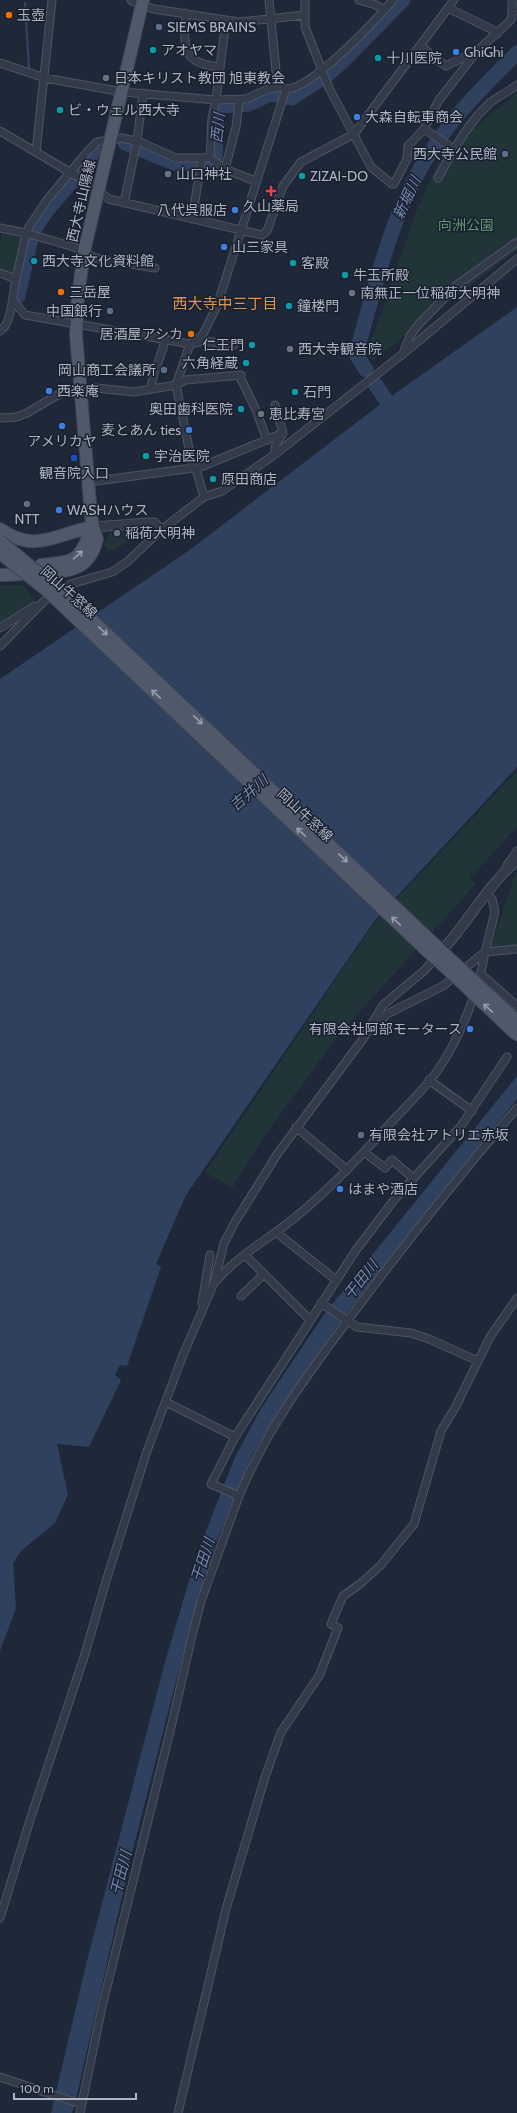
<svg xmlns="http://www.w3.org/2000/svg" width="517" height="2113" viewBox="0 0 517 2113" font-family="Cabin,'Noto Sans JP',sans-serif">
	<rect width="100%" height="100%" fill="#1f2838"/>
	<!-- green -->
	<path fill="#213539" d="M517 93V250L372 361 366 352 379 320 416 212 442 154Z
		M2 232 23 236 14 276 0 272V244Z
		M139 529 141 531 139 536 111 551 107 549 104 543 113 530Z
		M0 585H23L36 601 0 626Z
		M517 771V827L470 878 476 884 340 1033 265 1135 232 1188 205 1172 375 922Z
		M517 873V945L491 947 515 875Z"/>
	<!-- water -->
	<path fill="#30405f" d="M517 307V767L375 920 186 1195 156 1264 161 1267 127 1366 120 1365 115 1375 121 1380 89 1447 57 1444 68 1495 55 1523 21 1551 13 1563 16 1608 0 1651V679L191 549 386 400Z
		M517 1076V1099L345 1315 281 1407 252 1455 217 1540 193 1615 132 1853 76 2099 72 2113H51L87 1961 165 1662 197 1554 235 1457 262 1407 325 1313Z"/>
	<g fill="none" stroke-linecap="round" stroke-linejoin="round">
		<!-- stream -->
		<path stroke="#30405f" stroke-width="2.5" d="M25 3 29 68"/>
		<!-- river -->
		<path stroke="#30405f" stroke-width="15" d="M125 143 174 163 211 162 215 157 217 109 220 106 249 104 270 94 292 98 295 96 327 75 342 62 403 0
			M79 173 94 151
			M34 230 47 210 73 180
			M18 296 31 238
			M366 370 356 354C376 284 392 209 433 148 457 112 487 83 517 53
			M375 384 386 400"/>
		<defs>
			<path id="minor" d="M269 0 277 81 280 87 284 88
				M305 0V27L329 88 371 167 392 184H394L407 159 408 146 424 129 439 100 478 50 511 20 512 13 517 9
				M359 0 376 5 385 10
				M512 0V13
				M143 5 154 9 239 22 305 15
				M448 8 491 29 497 34
				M186 13C184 46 180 63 219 67
				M421 45 433 57 446 66 478 50
				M0 63 45 78 123 92 216 100 246 99 268 89 280 87
				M424 129 454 149
				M0 131 90 184 109 199 262 235 267 231 283 186 301 162 354 134 454 0
				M36 152 52 0
				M210 158 225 169 255 181
				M225 169 236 127 239 100
				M438 178C453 151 468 122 491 102 499 96 509 91 517 85
				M124 203 137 141 143 93
				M192 219 202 158
				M0 228 26 233 74 247 95 258 155 268
				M0 273 16 279C13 291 12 325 0 331
				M16 279 25 239 29 227 47 200 88 151 97 142 122 138 140 142 176 158H210L212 118 216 100 226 20
				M13 300 25 315 190 344 204 341 234 345
				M404 351 410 336 419 324 457 285 517 242
				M239 375 256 410 267 440
				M151 389C152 371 163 356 165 338
				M0 418 16 417 27 413 66 390 96 388 134 392 176 385 185 380 241 375
				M274 455 276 444 283 433 275 405
				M196 469 283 433
				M89 482 193 468
				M204 497 196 469 193 468 176 385 190 344 202 336 217 306 286 89C312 89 375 21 393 0
				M0 628 35 606
				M0 646 44 601 71 584 112 572 127 562 161 530 204 497 222 491 274 455 404 353 517 259
				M506 867 517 851
				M481 974 517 1006
				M370 1031 387 1014 443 986 485 952 495 912 492 899 486 894
				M429 1080 472 1111
				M296 1127 347 1170
				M364 1152 385 1168 392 1160 413 1178
				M277 1233 336 1280
				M245 1255 310 1320
				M216 1281C238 1255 271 1238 298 1215 330 1189 358 1159 386 1128 403 1109 423 1091 438 1070 460 1038 479 990 485 952L517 949
				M241 1296 264 1274
				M202 1303 210 1255
				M321 1303 357 1327 411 1333 429 1339 478 1361
				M166 1402 235 1437
				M239 1496C265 1432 305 1378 345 1324 400 1250 457 1178 517 1108
				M0 1918 31 1817 85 1654 106 1581 147 1451 183 1355 214 1283 224 1243 235 1222 278 1153 363 1039 383 1005 425 970 435 958
				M0 2077 81 2104
				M80 2113 102 2007 173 1719 191 1640 201 1601 239 1496 211 1484 235 1437 356 1250 394 1200 461 1126 507 1057
				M178 2113 226 1909 265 1777 281 1732 319 1676 338 1628 331 1624 343 1596 360 1584 380 1566 414 1524 441 1431 455 1408 490 1337 517 1298"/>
			<path id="tertiary" d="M132 0 143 5
				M93 527 150 523H154L161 530
				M437 956C466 926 485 888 517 860"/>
			<path id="primary" d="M0 529C36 554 55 534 93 527
				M41 565C80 561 77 561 93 527
				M0 575C13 575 25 574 38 573 66 572 89 572 97 539L93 527 91 515 76 335 78 296 84 252 143 0
				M431 941 451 960
				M424 948 445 967"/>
		</defs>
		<!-- minor casing -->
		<use href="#minor" stroke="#4d5563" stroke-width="9"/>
		<!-- tertiary casing -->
		<use href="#tertiary" stroke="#4d5563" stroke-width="11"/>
		<!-- primary casing -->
		<use href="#primary" stroke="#3c4352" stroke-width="14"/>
		<!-- minor -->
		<use href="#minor" stroke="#333a49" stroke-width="7"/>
		<!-- tertiary -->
		<use href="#tertiary" stroke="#333a49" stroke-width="9"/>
		<!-- primary -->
		<use href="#primary" stroke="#505969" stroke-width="12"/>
		<defs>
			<path id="primary-bridge" d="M0 541 71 600 431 941
				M0 553 45 589 424 948
				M451 960 517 1021
				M445 967 517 1035"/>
		</defs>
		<!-- primary-bridge casing -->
		<use href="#primary-bridge" stroke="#3c4352" stroke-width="14" stroke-linecap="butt"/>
		<!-- primary-bridge -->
		<use href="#primary-bridge" stroke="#505969" stroke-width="12"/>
	</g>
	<!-- one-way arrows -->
	<defs><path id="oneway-shaft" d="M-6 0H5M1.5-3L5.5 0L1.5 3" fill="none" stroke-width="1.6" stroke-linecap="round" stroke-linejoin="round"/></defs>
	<g stroke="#969eae">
		<use href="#oneway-shaft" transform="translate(78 555) rotate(-41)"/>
		<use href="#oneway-shaft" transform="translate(103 631) rotate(43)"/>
		<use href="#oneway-shaft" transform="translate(156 694) rotate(-137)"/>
		<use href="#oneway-shaft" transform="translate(198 720) rotate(43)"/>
		<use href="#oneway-shaft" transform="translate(301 832) rotate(-137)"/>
		<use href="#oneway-shaft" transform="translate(343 858) rotate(43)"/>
		<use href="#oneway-shaft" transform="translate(396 921) rotate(-137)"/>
		<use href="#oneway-shaft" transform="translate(488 1008) rotate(-137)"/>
	</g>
	<!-- markers -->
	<g fill="#e8710a" stroke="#181f2d" stroke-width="1.5">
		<circle cx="9" cy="15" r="4"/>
		<circle cx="61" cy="292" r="4"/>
		<circle cx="191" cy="334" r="4"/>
	</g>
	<g fill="#5c6f8a" stroke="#181f2d" stroke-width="1.5">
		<circle cx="159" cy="27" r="4"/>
		<circle cx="505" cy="154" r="4"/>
		<circle cx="110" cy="311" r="4"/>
		<circle cx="164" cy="370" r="4"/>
		<circle cx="27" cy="504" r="4"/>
		<circle cx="361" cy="1135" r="4"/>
	</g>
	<g fill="#0f9aa8" stroke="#181f2d" stroke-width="1.5">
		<circle cx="153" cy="50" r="4"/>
		<circle cx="378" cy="58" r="4"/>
		<circle cx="60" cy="110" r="4"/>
		<circle cx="302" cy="176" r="4"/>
		<circle cx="34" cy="261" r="4"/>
		<circle cx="293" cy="263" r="4"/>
		<circle cx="345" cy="275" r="4"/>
		<circle cx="289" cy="306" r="4"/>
		<circle cx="252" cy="345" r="4"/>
		<circle cx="246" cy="363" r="4"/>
		<circle cx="295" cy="392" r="4"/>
		<circle cx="241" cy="409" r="4"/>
		<circle cx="146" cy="456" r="4"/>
		<circle cx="213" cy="479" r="4"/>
	</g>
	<g fill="#3f7fe0" stroke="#181f2d" stroke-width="1.5">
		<circle cx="456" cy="52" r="4"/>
		<circle cx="357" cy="117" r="4"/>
		<circle cx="235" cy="210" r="4"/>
		<circle cx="224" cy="247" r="4"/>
		<circle cx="49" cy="391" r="4"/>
		<circle cx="62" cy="426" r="4"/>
		<circle cx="189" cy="430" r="4"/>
		<circle cx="59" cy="510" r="4"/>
		<circle cx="470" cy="1029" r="4"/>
		<circle cx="340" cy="1189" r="4"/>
	</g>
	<g fill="#6b7280" stroke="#181f2d" stroke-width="1.5">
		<circle cx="106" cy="78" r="4"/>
		<circle cx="168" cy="174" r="4"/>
		<circle cx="352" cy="293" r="4"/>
		<circle cx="290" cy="349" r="4"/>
		<circle cx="261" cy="414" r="4"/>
		<circle cx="117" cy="533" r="4"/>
	</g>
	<path fill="#e0444e" stroke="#181f2d" stroke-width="1.5" d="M269 185h4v4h4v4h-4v4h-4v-4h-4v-4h4z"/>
	<rect fill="#1a4fb4" stroke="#181f2d" stroke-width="1.5" x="70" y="454" width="8" height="8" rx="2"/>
	<g text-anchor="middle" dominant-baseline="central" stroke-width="3" stroke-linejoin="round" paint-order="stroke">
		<!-- poi labels -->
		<g font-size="14" fill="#adb5c5" stroke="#181f2d" text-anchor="start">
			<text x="17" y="15">玉壺</text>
			<text x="167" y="27">SIEMS BRAINS</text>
			<text x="161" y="50">アオヤマ</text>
			<text x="464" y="52">GhiGhi</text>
			<text x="386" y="58">十川医院</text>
			<text x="114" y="78">日本キリスト教団 旭東教会</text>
			<text x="68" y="110">ビ・ウェル西大寺</text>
			<text x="365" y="117">大森自転車商会</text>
			<text x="497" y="154" text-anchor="end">西大寺公民館</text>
			<text x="176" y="174">山口神社</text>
			<text x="310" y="176">ZIZAI‐DO</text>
			<text x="271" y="206" text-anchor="middle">久山薬局</text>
			<text x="227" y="210" text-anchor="end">八代呉服店</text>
			<text x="232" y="247">山三家具</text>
			<text x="42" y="261">西大寺文化資料館</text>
			<text x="301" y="263">客殿</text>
			<text x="353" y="275">牛玉所殿</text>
			<text x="69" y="292">三岳屋</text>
			<text x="360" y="293">南無正一位稲荷大明神</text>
			<text x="297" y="306">鐘楼門</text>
			<text x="102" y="311" text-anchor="end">中国銀行</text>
			<text x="183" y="334" text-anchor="end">居酒屋アシカ</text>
			<text x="244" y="345" text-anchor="end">仁王門</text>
			<text x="298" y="349">西大寺観音院</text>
			<text x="238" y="363" text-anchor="end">六角経蔵</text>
			<text x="156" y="370" text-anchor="end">岡山商工会議所</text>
			<text x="57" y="391">西楽庵</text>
			<text x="303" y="392">石門</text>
			<text x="233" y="409" text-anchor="end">奥田歯科医院</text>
			<text x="269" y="414">恵比寿宮</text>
			<text x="181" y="430" text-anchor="end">麦とあん ties</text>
			<text x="62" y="441" text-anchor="middle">アメリカヤ</text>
			<text x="154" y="456">宇治医院</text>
			<text x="74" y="473" text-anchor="middle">観音院入口</text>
			<text x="221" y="479">原田商店</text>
			<text x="67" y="510">WASHハウス</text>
			<text x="27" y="519" text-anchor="middle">NTT</text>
			<text x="125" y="533">稲荷大明神</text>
			<text x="462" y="1029" text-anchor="end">有限会社阿部モータース</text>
			<text x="369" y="1135">有限会社アトリエ赤坂</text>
			<text x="348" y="1189">はまや酒店</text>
		</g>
		<!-- street labels -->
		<g font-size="14" fill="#adb5c5" stroke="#181f2d">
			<text transform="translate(81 201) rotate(-77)">西大寺山陽線</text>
			<text transform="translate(69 592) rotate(42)">岡山牛窓線</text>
			<text transform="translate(305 815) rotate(43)">岡山牛窓線</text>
		</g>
		<!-- park labels -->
		<g font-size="14" fill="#639773" stroke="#181f2d">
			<text x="466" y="225">向洲公園</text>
		</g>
		<!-- water labels -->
		<g font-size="15" font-style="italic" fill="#7389b0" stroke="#181f2d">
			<text transform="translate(218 128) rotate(-84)">西川</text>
			<text transform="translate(407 198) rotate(-65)">新堀川</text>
			<text transform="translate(249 793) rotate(-42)">吉井川</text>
			<text transform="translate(361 1280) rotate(-52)">干田川</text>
			<text transform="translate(203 1560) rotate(-72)">干田川</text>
			<text transform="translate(121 1873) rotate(-76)">干田川</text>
		</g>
		<!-- neighbourhood labels -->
		<g font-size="15" fill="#d89755" stroke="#181f2d">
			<text x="225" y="304">西大寺中三丁目</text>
		</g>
	</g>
	<!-- scale -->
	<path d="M14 2093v6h122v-6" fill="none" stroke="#adb5c5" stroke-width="2"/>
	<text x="20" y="2093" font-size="12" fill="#adb5c5" stroke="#181f2d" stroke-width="3" paint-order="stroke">100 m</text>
</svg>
